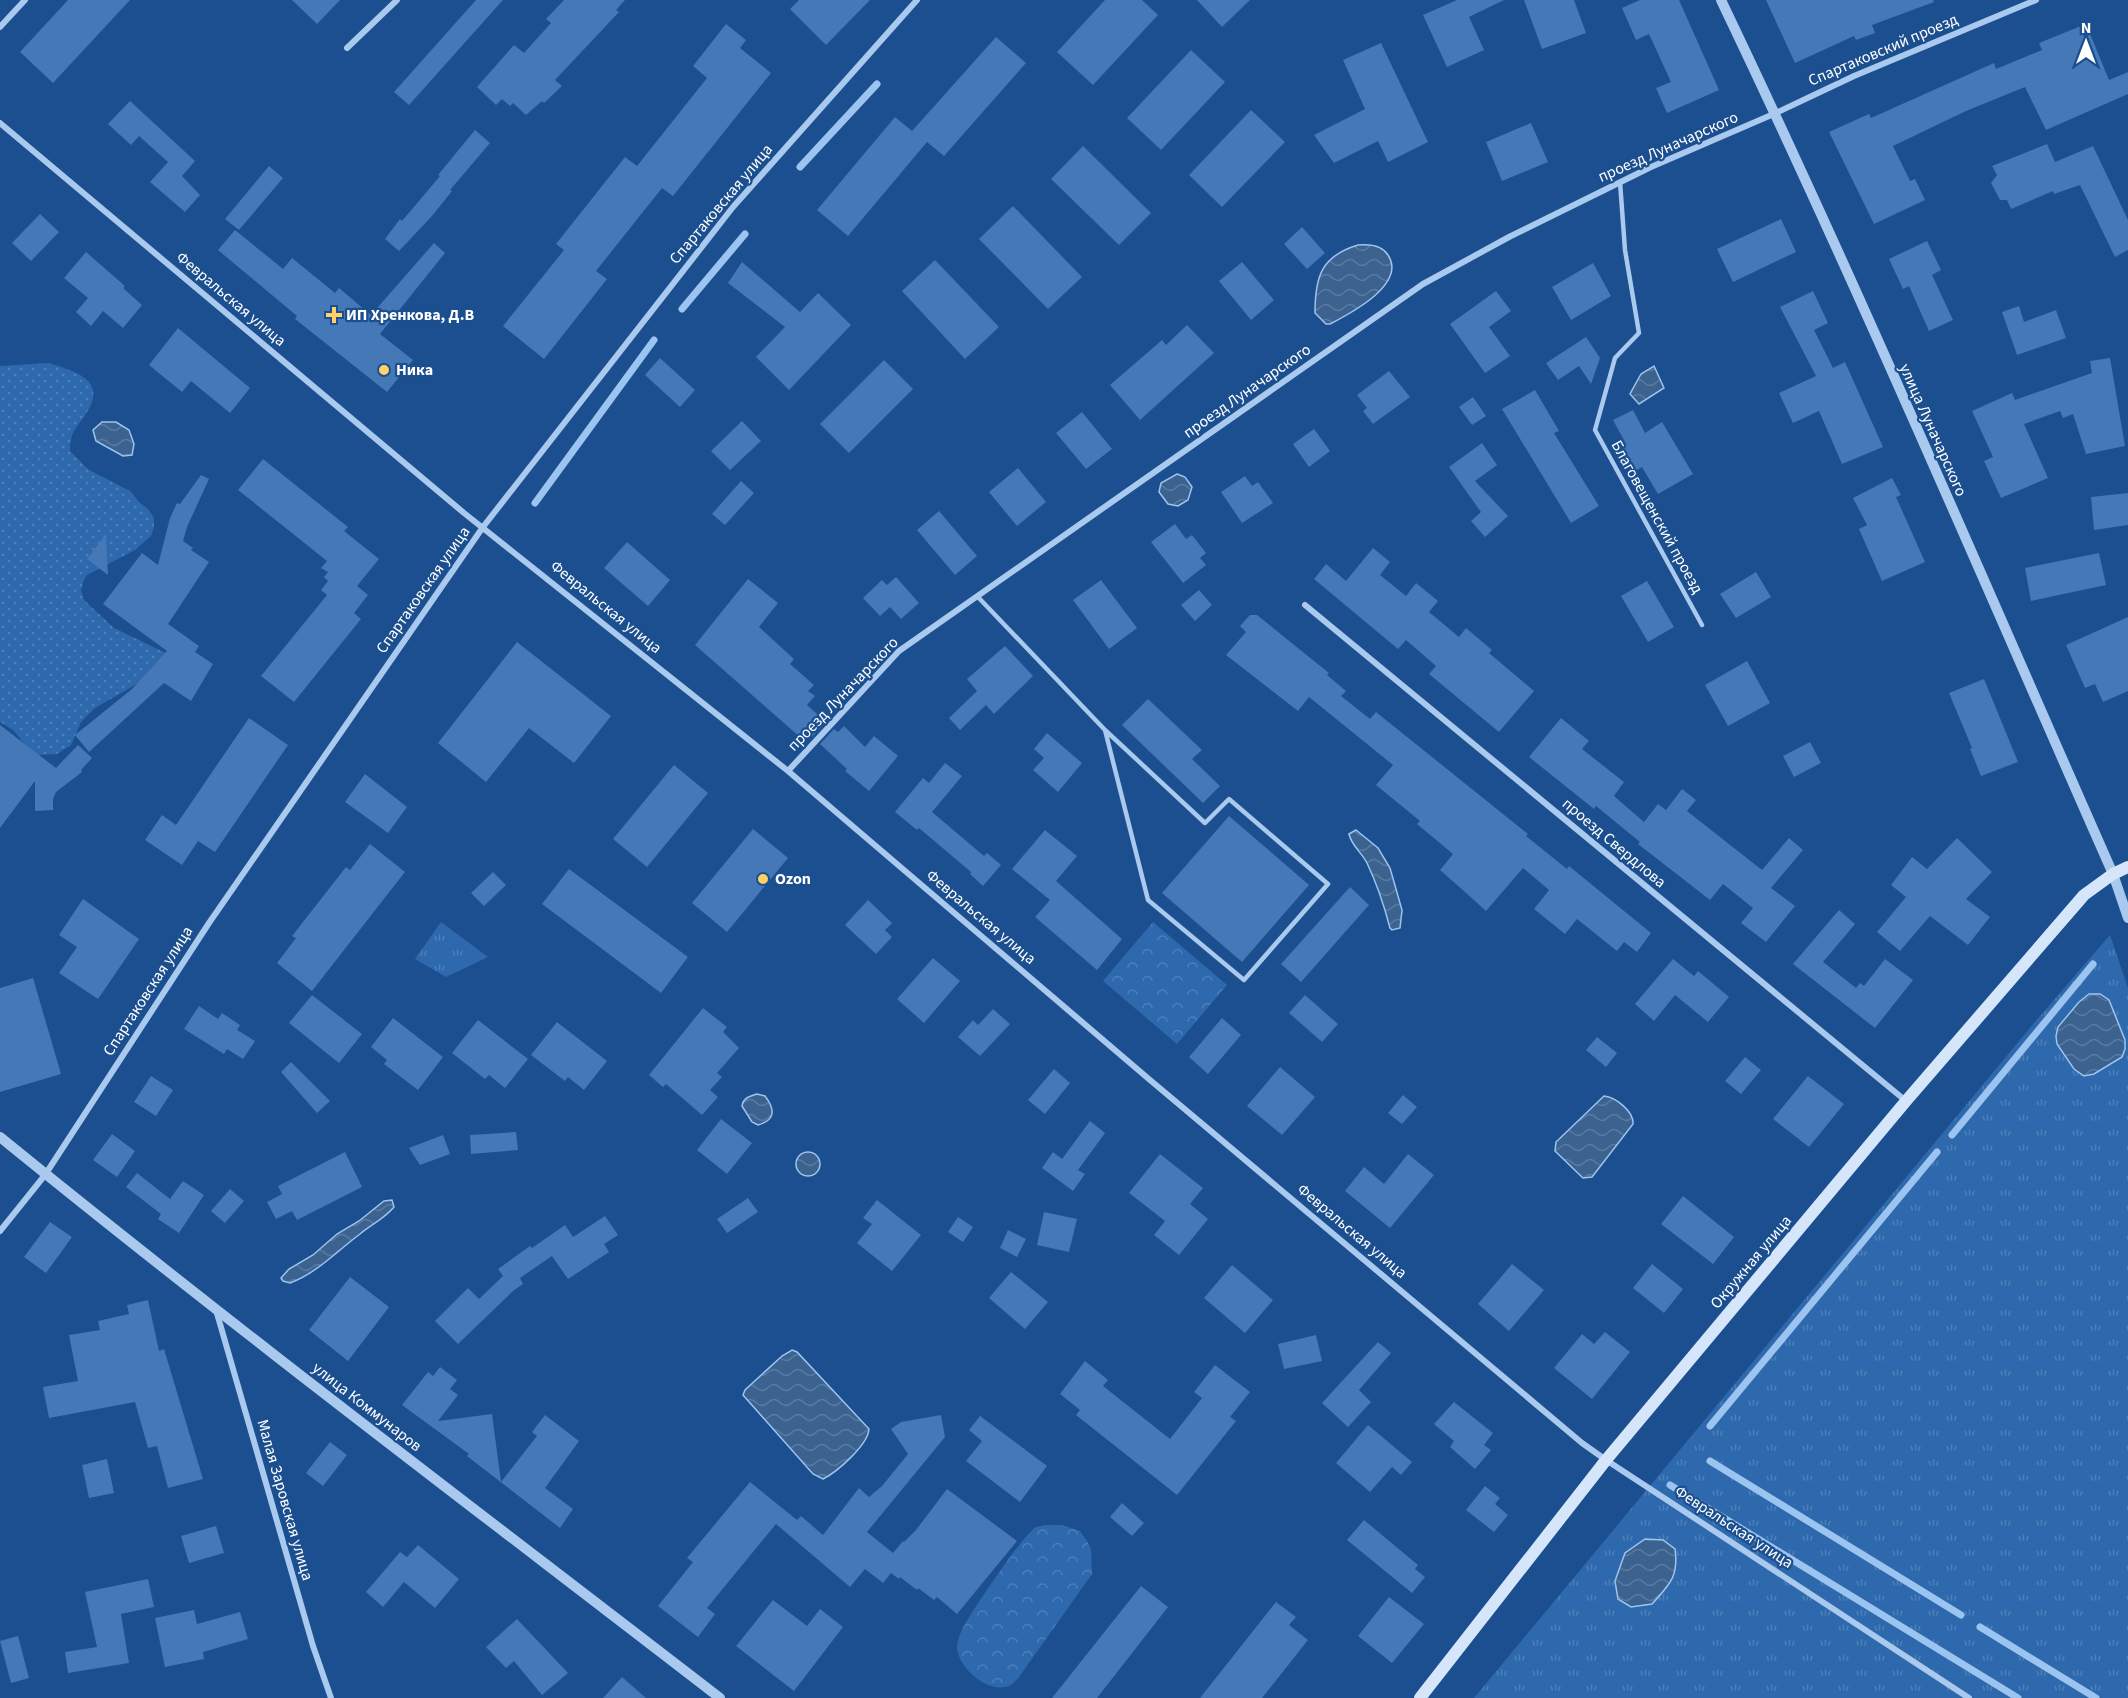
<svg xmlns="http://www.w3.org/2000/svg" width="2128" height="1698" viewBox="0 0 2128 1698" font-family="'Source Sans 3',sans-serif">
	<defs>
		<pattern id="grass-tufts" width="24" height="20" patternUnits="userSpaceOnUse" patternTransform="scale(1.5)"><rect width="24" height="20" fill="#2e69ad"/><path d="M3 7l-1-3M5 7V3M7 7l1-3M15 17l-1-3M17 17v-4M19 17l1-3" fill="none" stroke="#4d80b9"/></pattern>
		<pattern id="forest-crowns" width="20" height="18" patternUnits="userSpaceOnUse" patternTransform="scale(1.5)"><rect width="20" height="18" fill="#2e69ad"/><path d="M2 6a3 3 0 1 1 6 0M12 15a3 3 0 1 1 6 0" fill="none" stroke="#4d80b9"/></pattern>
		<pattern id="garden-dots" width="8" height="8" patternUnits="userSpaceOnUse" patternTransform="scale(1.5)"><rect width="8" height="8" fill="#2e69ad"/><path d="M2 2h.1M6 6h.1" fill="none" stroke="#4d80b9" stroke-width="1.8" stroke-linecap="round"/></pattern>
		<pattern id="water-waves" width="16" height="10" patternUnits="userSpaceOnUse" patternTransform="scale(1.5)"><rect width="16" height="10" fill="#3c6290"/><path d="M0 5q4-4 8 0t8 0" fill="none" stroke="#597aa1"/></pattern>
	</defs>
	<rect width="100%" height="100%" fill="#1b4f8f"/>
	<!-- grass -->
	<path fill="url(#grass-tufts)" d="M441 922 488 957 446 977 415 959Z
		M2110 935 2128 988V1698H1474L2034 1023Z"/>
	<!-- forest -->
	<path fill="url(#forest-crowns)" d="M1153 922 1227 985 1177 1044 1103 981Z
		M1045 1525H1062L1080 1531 1087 1541 1091 1549 1092 1574 1019 1677C1016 1681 1013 1684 1009 1686 987 1694 957 1667 957 1646 958 1639 961 1630 965 1624 975 1607 1022 1536 1036 1527 1037 1527 1044 1525 1045 1525Z"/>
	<!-- garden -->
	<path fill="url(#garden-dots)" d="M49 363C73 371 108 379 87 412 77 428 70 430 70 451L89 470 130 491 140 503 148 509 154 518V527L151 536 144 542 135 550 87 575 83 582 81 591 84 600 114 628 168 654 140 682 95 708 81 722 71 745 57 754 36 755 29 749 13 730 0 722V366Z"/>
	<!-- water -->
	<path fill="url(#water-waves)" stroke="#9cc4f0" stroke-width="1.5" d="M1358 245C1368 244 1382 245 1388 255 1407 284 1351 313 1330 324H1326L1315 313C1315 277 1321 256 1358 245Z
		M1654 366 1664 388 1639 404 1630 394 1641 374Z
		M102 422H116L129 430 134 444 132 455 123 456 96 441 93 430Z
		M1177 474 1185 477 1192 487 1188 500 1178 506 1168 504 1159 492 1161 483Z
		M1356 830 1378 848 1390 868 1402 910 1400 928 1392 930 1390 928C1384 905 1377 884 1367 863 1362 853 1351 845 1349 834Z
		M2089 994H2100L2109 1000 2125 1040V1049L2122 1057 2094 1074 2084 1076 2074 1069 2057 1044 2056 1036 2058 1027 2079 1002Z
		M757 1094 765 1096C775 1109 776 1120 758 1125L752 1122 742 1106C743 1098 750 1096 757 1094Z
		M1604 1096C1616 1097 1634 1112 1633 1124L1592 1177 1583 1178 1555 1151 1556 1142Z
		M796 1164a12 12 0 1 1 24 0a12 12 0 1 1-24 0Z
		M392 1200 394 1207C384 1219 372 1224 360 1234 337 1251 317 1273 290 1283L283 1281 281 1278 289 1269 313 1255 337 1234 359 1221 384 1201Z
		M792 1350 797 1352 869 1429C868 1445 837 1472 823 1479L813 1474 743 1395 745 1390 782 1356Z
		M1645 1539 1663 1540 1675 1549C1679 1577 1669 1585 1652 1604L1631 1607 1618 1599 1615 1581 1625 1553Z"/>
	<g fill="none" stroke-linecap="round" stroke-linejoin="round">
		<!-- stream -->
		<path stroke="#9cc4f0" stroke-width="7" d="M800 167 877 84
			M682 309 745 234
			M535 503 654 340
			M1952 1135 2093 964
			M1710 1426 1937 1152
			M1710 1461 1961 1615
			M1670 1485 2018 1698
			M1980 1627 2096 1698"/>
	</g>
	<!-- building -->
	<path fill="#4478b7" d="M68 0H130L53 83 20 52Z
		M292 0H340L317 24Z
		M476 0H503L409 105 394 92Z
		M564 0H625L616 10 619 12 555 80 562 86 544 103 542 101 526 115 513 103 510 106 502 99 496 105 477 87 514 45 524 53 551 23 546 19Z
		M799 0H870L826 45 790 9Z
		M1105 0H1142L1158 15 1093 85 1057 52Z
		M1197 0H1250L1222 27Z
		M1457 0H1504L1469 17 1484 50 1447 67 1423 15Z
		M1524 0H1574L1586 33 1542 49Z
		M1640 0H1679L1719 90 1667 113 1656 88 1671 82 1649 34 1636 40 1622 8Z
		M1766 0H1933L1934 2 1872 25 1875 33 1856 40 1854 36 1795 63Z
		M726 24 746 40 740 48 771 73 673 196 662 188 596 271 607 279 544 359 503 326 564 250 556 244 625 157 637 166 707 78 693 66Z
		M2086 24 2109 80 2128 72V94L2046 130 2025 87 1966 111 1893 146 1910 181 1915 179 1925 200 1874 224 1829 132 1869 114 1871 118 1994 63 1996 69 2042 50 2039 43Z
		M996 37 1026 63 944 156 927 142 848 236 817 210 895 117 912 131Z
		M1381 43 1428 142 1388 162 1378 141 1334 163 1314 135 1365 109 1343 60Z
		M1191 50 1225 82 1161 150 1127 118Z
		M130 101 195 161 182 176 200 195 185 212 150 182 168 162 139 136 131 145 108 124Z
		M1251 110 1285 142 1222 207 1189 175Z
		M1531 123 1548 162 1502 181 1486 142Z
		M475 130 490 143 450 190 452 191 432 216 399 251 385 239 400 219 402 221 440 176 438 175Z
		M2047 144 2055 162 2093 146 2128 220V250L2115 257 2080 185 2054 194 2053 191 2011 209 2007 200H2000L1991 183 1997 175 1992 166Z
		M1083 146 1151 213 1119 245 1051 179Z
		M269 166 283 178 239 230 225 219Z
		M1013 206 1082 277 1048 309 979 239Z
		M40 214 59 232 31 261 12 243Z
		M1781 219 1796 252 1733 282 1717 249Z
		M1302 227 1325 253 1307 269 1284 244Z
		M235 230 283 269 292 258 335 293 339 288 371 315 434 243 445 253 380 334 413 360 387 392 295 319 297 316 218 250Z
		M1927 241 1941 270 1932 275 1953 320 1929 331 1909 286 1903 289 1889 259Z
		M86 252 125 286 123 288 142 305 123 328 103 311 91 326 76 312 88 298 64 278Z
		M935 260 999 327 965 359 902 291Z
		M742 262 800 312 818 293 851 325 789 390 756 357 785 327 728 283Z
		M1242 262 1274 300 1251 320 1219 281Z
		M1593 263 1611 296 1571 320 1552 287Z
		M1496 291 1511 311 1489 327 1510 356 1485 373 1450 324Z
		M1813 291 1828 323 1814 330 1833 368 1845 362 1883 447 1842 464 1819 411 1793 423 1779 393 1816 376 1780 307Z
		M2019 306 2024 322 2056 310 2066 338 2017 355 2002 312Z
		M1187 325 1214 353 1140 420 1110 385 1162 340 1166 345Z
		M178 328 250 388 230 413 191 381 182 392 149 365Z
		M1586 337 1600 358 1591 384 1579 366 1558 380 1546 363Z
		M660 358 695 390 680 407 645 375Z
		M2110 358 2125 446 2086 454 2073 414 2063 418 2060 411 2024 424 2048 478 2001 498 1984 461 1993 457 1972 411 2012 393 2015 400 2092 373 2090 361Z
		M884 360 913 389 849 453 820 424Z
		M1389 371 1410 397 1373 424 1363 411 1367 408 1357 395Z
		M1535 390 1559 431 1554 433 1599 506 1571 523 1502 409Z
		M1473 397 1486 416 1472 425 1459 407Z
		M1633 410 1645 433 1662 422 1693 474 1658 494 1642 467 1635 471 1621 447 1626 444 1613 420Z
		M1082 412 1112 449 1086 469 1056 433Z
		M742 421 761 441 730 470 711 451Z
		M1314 429 1330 451 1309 467 1293 444Z
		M1482 443 1497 465 1475 481 1508 516 1485 537 1471 521 1481 512 1449 467Z
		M263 459 348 527 344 531 379 559 357 586 368 595 354 613 361 619 294 702 261 676 327 595 321 590 328 581 324 577 328 572 321 568 327 561 238 490Z
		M1018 468 1046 502 1017 526 989 492Z
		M201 475 209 479 187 527 183 541 193 548 191 550 209 562 168 624 199 646 195 652 213 664 191 701 164 683 89 752 75 735 132 689 167 651 103 604 142 553 158 565 170 518 177 503 180 504Z
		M1245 476 1252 486 1258 482 1273 503 1242 523 1221 492Z
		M1892 478 1901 495 1896 497 1925 562 1882 581 1859 529 1867 525 1853 498Z
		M741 481 754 493 725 525 712 514Z
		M2128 493V525L2094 530 2091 497Z
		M939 511 977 556 955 575 917 530Z
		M1175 524 1186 539 1192 535 1206 553 1200 558 1206 565 1183 583 1151 542Z
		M106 534 108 575 87 559Z
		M627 542 670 580 648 606 604 568Z
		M1373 548 1390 562 1380 575 1406 596 1416 583 1438 601 1429 612 1459 637 1466 628 1492 650 1489 653 1534 691 1499 732 1429 674 1436 666 1406 640 1398 649 1314 579 1326 564 1346 581Z
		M2099 553 2106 585 2031 601 2025 568Z
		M1756 572 1771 597 1736 618 1720 594Z
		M896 577 919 603 901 619 890 607 880 616 863 598 882 580 887 585Z
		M748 579 778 603 759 627 794 659 790 664 814 685 808 691 815 696 807 705 826 722 812 737 806 731 801 738 695 645Z
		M1101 580 1137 628 1109 649 1073 600Z
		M1647 581 1674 627 1648 642 1621 596Z
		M1199 590 1212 605 1195 621 1181 605Z
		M1250 615H1257L1329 673 1327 675 1346 691 1341 696 1370 719 1376 712 1528 834 1526 836 1567 869 1569 866 1651 933 1637 952 1624 942 1617 951 1577 919 1565 934 1534 909 1549 890 1523 868 1486 911 1465 892 1440 870 1453 854 1417 824 1420 821 1376 785 1393 765 1309 697 1298 711 1226 655 1246 632 1240 626Z
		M2128 617V691L2103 702 2095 684 2085 688 2066 645Z
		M517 642 611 716 574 763 529 728 486 782 438 743Z
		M1005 646 1033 676 994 714 986 705 960 730 949 718 977 691 967 679Z
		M1747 661 1770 703 1728 726 1705 685Z
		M1984 679 2018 762 1981 776 1970 749 1972 748 1949 693Z
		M1148 699 1202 750 1192 759 1220 786 1203 803 1122 725Z
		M249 718 288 745 215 852 198 841 182 865 145 840 162 815 176 825Z
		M1561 718 1589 741 1582 749 1624 782 1614 796 1644 822 1658 804 1666 810 1682 789 1696 800 1687 811 1762 870 1789 838 1803 850 1771 888 1795 906 1766 942 1741 923 1753 908 1723 884 1710 900 1638 844 1640 842 1596 806 1594 809 1529 757Z
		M0 725 56 768 78 745 92 758 81 770 82 772 56 792 53 799V810L35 811V781L0 828Z
		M844 726 865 747 874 736 898 756 869 791 845 771 847 769 820 744 834 729 838 732Z
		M1047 733 1082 763 1058 792 1033 770 1044 758 1034 749Z
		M1810 742 1821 763 1794 777 1783 756Z
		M945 763 962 776 932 812 984 856 987 853 1001 865 983 886 970 874 971 872 919 828 917 830 895 812 923 778 929 783Z
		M674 765 708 793 647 867 613 839Z
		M365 774 407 807 388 833 345 802Z
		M1229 816 1309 885 1242 962 1162 893Z
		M753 829 788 858 727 932 692 903Z
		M1045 830 1077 856 1056 881 1122 939 1097 970 1035 917 1050 900 1012 869Z
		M1957 838 1992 872 1966 899 1990 917 1968 945 1930 916 1900 951 1877 932 1906 897 1891 885 1912 857 1927 869Z
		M370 844 405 872 312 991 277 963 296 938 292 936 346 867 350 870Z
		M569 869 688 957 661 993 542 904Z
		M493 872 506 885 484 906 471 893Z
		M1350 887 1369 905 1301 982 1281 964Z
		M83 899 139 939 98 999 59 973 77 947 59 935Z
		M868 900 892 923 885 930 892 937 876 954 845 925Z
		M1839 910 1855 924 1823 962 1856 988 1860 983 1864 986 1885 959 1913 980 1875 1028 1793 964Z
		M933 958 960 981 924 1023 897 999Z
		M1673 959 1694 976 1698 971 1729 997 1708 1022 1675 995 1654 1021 1635 1004Z
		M33 978 61 1074 0 1092V988Z
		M312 995 362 1034 339 1063 289 1023Z
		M1305 995 1338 1024 1322 1042 1289 1013Z
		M199 1006 218 1019 222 1013 240 1025 237 1030 255 1041 243 1059 227 1049 224 1054 184 1029Z
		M703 1008 727 1027 723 1032 739 1048 717 1073 722 1077 710 1090 718 1097 702 1115 666 1084 663 1087 649 1075Z
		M993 1009 1010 1024 980 1056 958 1037 973 1020 978 1025Z
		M393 1018 443 1057 418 1090 384 1064 387 1060 371 1047Z
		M1222 1018 1241 1035 1208 1074 1189 1057Z
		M478 1020 528 1059 505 1088 489 1075 485 1079 452 1053Z
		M557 1022 607 1061 584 1090 568 1077 565 1081 531 1055Z
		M1597 1037 1617 1053 1606 1067 1586 1050Z
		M1745 1057 1761 1070 1741 1094 1725 1081Z
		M291 1062 330 1101 317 1113 281 1072Z
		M1280 1067 1315 1097 1282 1135 1247 1106Z
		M1054 1069 1070 1083 1045 1114 1028 1100Z
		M151 1076 173 1090 156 1116 134 1102Z
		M1808 1076 1844 1104 1809 1147 1773 1119Z
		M1403 1095 1417 1107 1402 1124 1388 1113Z
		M721 1119 752 1143 727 1174 697 1150Z
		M1090 1121 1105 1133 1078 1170 1085 1174 1073 1191 1042 1168 1053 1152 1062 1159Z
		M516 1132 518 1150 471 1154 470 1135Z
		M112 1134 135 1151 117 1177 93 1160Z
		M443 1135 450 1154 420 1165 409 1148Z
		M345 1152 362 1187 297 1220 292 1211 276 1219 267 1202 282 1194 278 1186Z
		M1160 1154 1203 1188 1190 1204 1208 1219 1179 1255 1154 1235 1165 1221 1129 1193Z
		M1408 1154 1434 1175 1390 1228 1345 1191 1364 1167 1384 1184Z
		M137 1173 170 1199 183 1181 204 1195 179 1233 158 1219 161 1214 126 1187Z
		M230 1189 244 1201 225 1223 211 1211Z
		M1683 1196 1734 1237 1713 1264 1661 1224Z
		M748 1198 758 1212 727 1233 717 1219Z
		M877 1200 921 1235 892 1271 857 1243 872 1224 863 1218Z
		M1044 1212 1077 1219 1069 1252 1037 1245Z
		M605 1216 618 1235 604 1244 609 1252 568 1279 552 1256 520 1278 523 1284 513 1291 458 1344 435 1321 468 1288 479 1299 503 1276 498 1269 530 1246 532 1248 565 1225 573 1237Z
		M958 1217 973 1227 963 1242 948 1232Z
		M50 1222 72 1237 46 1273 24 1257Z
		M1008 1230 1026 1239 1017 1257 1000 1248Z
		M1512 1264 1544 1290 1509 1331 1478 1304Z
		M1652 1264 1683 1289 1664 1313 1633 1288Z
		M1232 1265 1273 1300 1245 1333 1204 1298Z
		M1011 1272 1048 1302 1025 1329 989 1298Z
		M350 1277 389 1307 348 1361 309 1330Z
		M148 1300 159 1351 164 1349 203 1479 168 1488 157 1446 148 1448 135 1402 49 1418 43 1387 78 1381 69 1335 100 1330 98 1321 129 1314 127 1305Z
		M1605 1332 1630 1352 1592 1399 1554 1368 1582 1334 1594 1344Z
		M1316 1335 1322 1361 1284 1369 1278 1344Z
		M1378 1342 1391 1353 1359 1390 1371 1402 1348 1427 1322 1403Z
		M1085 1361 1108 1380 1103 1386 1170 1439 1202 1398 1194 1392 1215 1365 1250 1392 1230 1417 1236 1421 1177 1495 1076 1415 1080 1410 1060 1394Z
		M440 1367 457 1380 450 1389 458 1395 438 1421 492 1414 501 1482 537 1436 532 1432 545 1415 579 1441 545 1488 573 1509 560 1528 467 1456 469 1454 402 1405 428 1372 433 1376Z
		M1454 1402 1493 1433 1484 1445 1491 1450 1475 1469 1450 1447 1454 1441 1434 1424Z
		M941 1415 945 1437 867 1532 893 1553 903 1541 904 1542 916 1530 947 1489 1017 1541 957 1614 937 1597 934 1600 918 1588 917 1590 900 1577 899 1579 891 1573 883 1583 865 1569 850 1587 776 1524 707 1608 715 1614 698 1637 658 1606 693 1562 687 1558 750 1482 797 1520 801 1516 823 1535 859 1488 869 1497 882 1486 908 1454 891 1429 901 1422Z
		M980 1416 1047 1466 1020 1502 966 1461 982 1441 969 1430Z
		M1368 1425 1412 1462 1401 1475 1392 1467 1370 1492 1336 1463Z
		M330 1442 347 1455 323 1486 306 1473Z
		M107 1459 114 1493 89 1498 82 1465Z
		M1485 1486 1500 1498 1495 1504 1508 1515 1494 1532 1466 1510Z
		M1122 1503 1144 1523 1132 1536 1110 1517Z
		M1364 1520 1418 1565 1415 1569 1425 1577 1412 1593 1347 1540Z
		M216 1526 224 1553 189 1563 181 1536Z
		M418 1545 459 1579 435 1608 404 1582 383 1607 366 1592 400 1552 407 1557Z
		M148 1579 154 1607 121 1614 129 1663 68 1673 65 1652 97 1647 85 1592Z
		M1141 1586 1168 1607 1097 1698H1052Z
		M1389 1597 1424 1624 1392 1663 1358 1636Z
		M773 1600 807 1626 820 1609 843 1627 794 1691 736 1646Z
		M1276 1602 1296 1617 1289 1625 1308 1640 1262 1698H1200Z
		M194 1610 197 1624 240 1612 248 1639 203 1652 204 1659 165 1667 155 1618Z
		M517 1619 568 1673 542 1695 514 1661 506 1668 486 1647Z
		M18 1636 29 1678 11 1683 0 1641Z
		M622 1677 646 1698H603Z"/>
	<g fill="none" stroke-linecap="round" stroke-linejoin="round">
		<!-- service -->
		<path stroke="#a9c9ee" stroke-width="4.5" d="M1620 182 1625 250 1639 333 1615 358 1595 430 1702 625
			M977 596 1105 730 1205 823 1229 799 1328 884 1244 980 1148 900 1105 730"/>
		<!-- minor -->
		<path stroke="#a9c9ee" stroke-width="6" d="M0 27 25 0
			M347 48 397 0
			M0 123 464 513 788 771 1150 1080 1582 1443 1606 1460 1969 1698
			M1305 605 1906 1101
			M788 771 899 651 1423 284 1509 237 1651 167 1776 113 1854 76 2036 0
			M0 1231 45 1175 209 923 483 527 733 207 917 0
			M216 1310 313 1646 331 1698"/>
		<!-- tertiary -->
		<path stroke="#a9c9ee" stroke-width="10" d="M1721 0C1859 288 1984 582 2113 874L2128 918
			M0 1137C236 1329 479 1512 720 1698"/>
		<!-- secondary -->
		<path stroke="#d6e6fa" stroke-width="12" d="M1420 1698 1606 1460 1906 1101 2084 895 2113 874 2128 867"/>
	</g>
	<!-- markers -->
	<g fill="#ffd166" stroke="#1b4f8f" stroke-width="2">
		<path d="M331 306h6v6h6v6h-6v6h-6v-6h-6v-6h6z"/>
		<circle cx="384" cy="370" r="6"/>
		<circle cx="763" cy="879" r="6"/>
	</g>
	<g text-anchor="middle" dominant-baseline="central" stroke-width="4.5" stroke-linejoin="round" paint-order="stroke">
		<!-- street labels -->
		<g font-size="16" fill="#fff" stroke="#1b4f8f">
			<text transform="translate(1883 50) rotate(-23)">Спартаковский проезд</text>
			<text transform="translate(1668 147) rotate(-24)">проезд Луначарского</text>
			<text transform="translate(721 204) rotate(-50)">Спартаковская улица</text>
			<text transform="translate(231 299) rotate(40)">Февральская улица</text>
			<text transform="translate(1247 391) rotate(-35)">проезд Луначарского</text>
			<text transform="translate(1933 430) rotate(66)">улица Луначарского</text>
			<text transform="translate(1657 517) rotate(61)">Благовещенский проезд</text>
			<text transform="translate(423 590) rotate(-55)">Спартаковская улица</text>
			<text transform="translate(606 607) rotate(39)">Февральская улица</text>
			<text transform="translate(843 694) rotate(-46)">проезд Луначарского</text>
			<text transform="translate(1614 843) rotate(40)">проезд Свердлова</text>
			<text transform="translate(981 917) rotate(40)">Февральская улица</text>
			<text transform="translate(148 991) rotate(-57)">Спартаковская улица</text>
			<text transform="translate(1352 1231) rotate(40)">Февральская улица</text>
			<text transform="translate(1751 1262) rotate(-50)">Окружная улица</text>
			<text transform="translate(367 1407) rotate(38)">улица Коммунаров</text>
			<text transform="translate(285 1500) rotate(74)">Малая Заровская улица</text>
			<text transform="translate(1734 1527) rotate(33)">Февральская улица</text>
		</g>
		<!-- poi labels -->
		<g font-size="16" font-weight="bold" fill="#fff" stroke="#1b4f8f" text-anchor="start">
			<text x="346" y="315">ИП Хренкова, Д.В</text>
			<text x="396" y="370">Ника</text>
			<text x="775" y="879">Ozon</text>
		</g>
	</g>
	<!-- north arrow -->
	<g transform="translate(2086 42)" stroke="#1b4f8f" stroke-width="4.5" paint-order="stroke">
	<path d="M0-4.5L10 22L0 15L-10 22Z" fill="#ffffff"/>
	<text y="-9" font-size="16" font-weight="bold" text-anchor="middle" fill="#ffffff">N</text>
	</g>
</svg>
